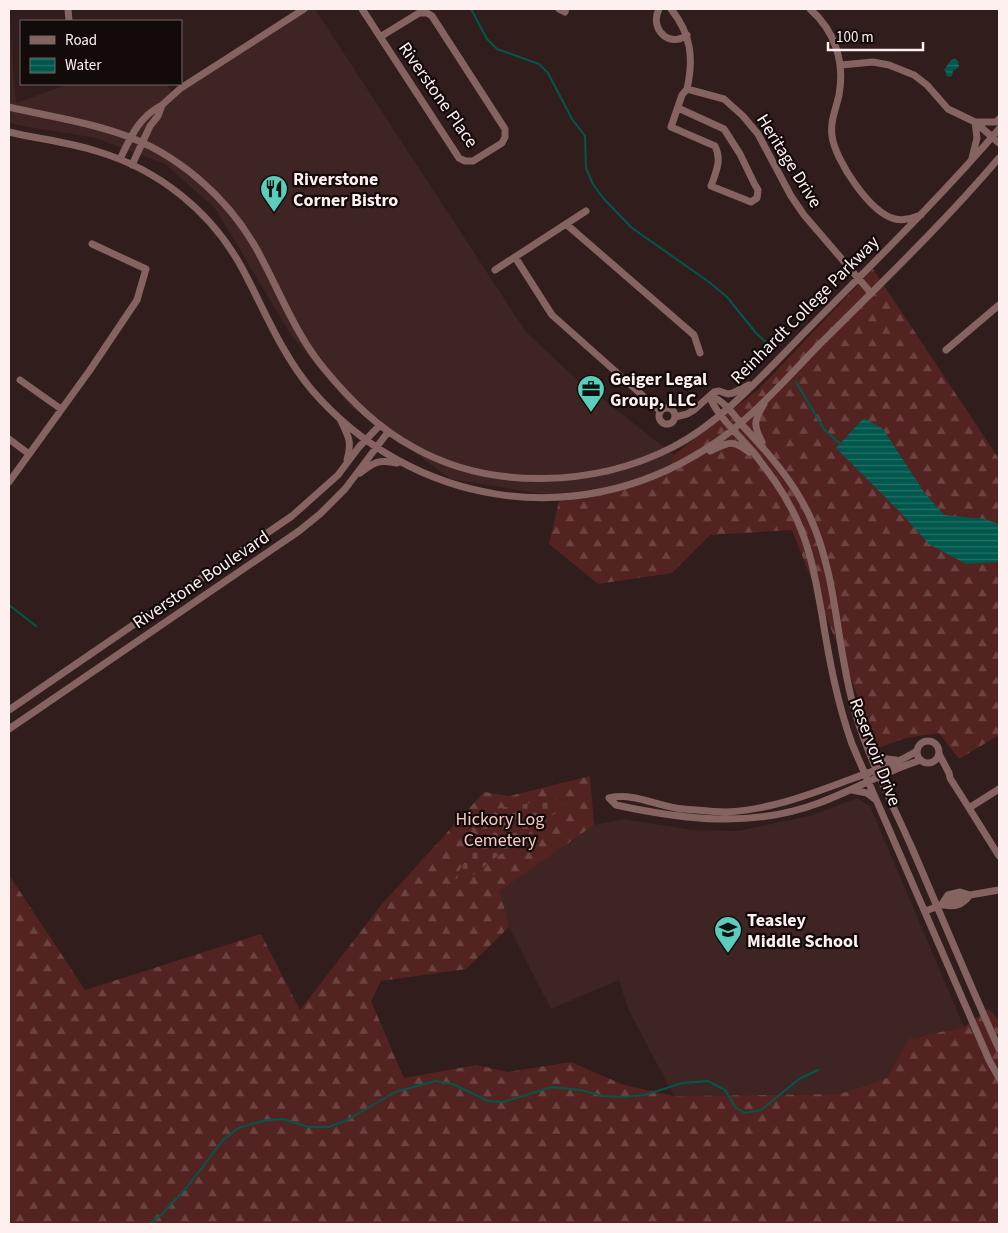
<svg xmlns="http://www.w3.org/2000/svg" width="1008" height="1233" viewBox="0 0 1008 1233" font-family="'Source Sans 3',sans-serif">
	<defs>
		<pattern id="forest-firs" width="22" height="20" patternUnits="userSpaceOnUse" patternTransform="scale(1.25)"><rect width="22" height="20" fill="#522321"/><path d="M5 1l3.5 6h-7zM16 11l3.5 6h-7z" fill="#6c4342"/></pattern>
		<pattern id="cemetery-stones" width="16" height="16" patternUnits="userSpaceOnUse" patternTransform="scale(1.25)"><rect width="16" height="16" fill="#522321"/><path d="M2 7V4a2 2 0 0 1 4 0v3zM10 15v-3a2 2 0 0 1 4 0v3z" fill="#6c4342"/></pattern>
		<pattern id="water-rules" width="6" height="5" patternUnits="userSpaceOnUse" patternTransform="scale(1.25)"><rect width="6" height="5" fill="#00584d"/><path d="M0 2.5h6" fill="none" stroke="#267067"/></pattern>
	</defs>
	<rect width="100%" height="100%" fill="#311d1c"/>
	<!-- built -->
	<path fill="#3e2423" d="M9 9 16 103 69 84H166L175 95 303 9H315L526 332 572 375 674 455 668 471 622 488 560 497 451 479 351 407 291 335 215 208 165 164 96 138 17 125 9 122Z
		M857 798 870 806 964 1027 908 1039 887 1078 841 1094 674 1096 628 1009 619 980 551 1009 509 927 500 891 594 825 624 819 692 830 738 831 813 815Z"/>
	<!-- forest -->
	<path fill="url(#forest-firs)" fill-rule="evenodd" d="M873 269 999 459V735L959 759 939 733 906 738 878 748 792 530 710 535 672 573 598 584 549 544 560 497 622 488 668 471 674 455 759 389Z
		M590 776 594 825 500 891 509 927 466 969 381 981 371 1001 404 1078 476 1065 508 1072 571 1062 624 1085 674 1096 840 1094 887 1078 908 1039 964 1027 988 1009 999 1019V1224H9V875L85 990 261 934 300 1010 382 904 484 792 510 796ZM560 798 564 802 559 810 463 882 456 879C467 850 485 848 478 813Z"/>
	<!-- cemetery -->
	<path fill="url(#cemetery-stones)" d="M560 798 564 802 560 810 463 882 455 879C468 852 485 844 478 812Z"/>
	<!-- water -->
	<path fill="url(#water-rules)" d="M955 59 958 61 959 67 953 71 952 76 948 77 946 75V72L944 70 951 60Z
		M864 418 883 429 924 492 944 515 985 519 999 524V562L966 564 929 544 900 512 836 448Z"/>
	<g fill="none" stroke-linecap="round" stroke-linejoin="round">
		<!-- stream -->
		<path stroke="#00584d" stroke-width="2" d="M471 9 487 39 497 49 539 64 548 73 572 119 585 136 586 168 593 184 603 198 632 228 709 282 727 297 756 333 771 347
			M796 382 824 429 840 444
			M9 605 36 626
			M150 1224 162 1214 188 1186 223 1140 238 1128 267 1120 283 1119 309 1127H329L347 1120 395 1092 435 1081 453 1084 488 1101 503 1102 552 1087 580 1090 603 1096 623 1097 645 1095 682 1083 708 1081 725 1090 736 1108 745 1113 761 1110 799 1079 818 1070"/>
		<!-- minor -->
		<path stroke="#846361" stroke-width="7" d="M68 9 69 21
			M362 9 459 158 465 161H473L502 143 505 137V129L432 16 427 13H419L380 37
			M559 9 565 12 566 9
			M659 9C649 28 669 49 687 35
			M671 9C691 34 694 58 687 89
			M810 9C835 31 845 62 839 95 836 109 830 121 832 136 835 160 870 213 895 219 904 221 912 218 921 215
			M841 65 873 62 889 65 914 75 927 85 948 109 975 122 999 143
			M162 105 181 88 304 9
			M9 107C46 116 85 121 121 134 177 153 227 197 256 248 279 289 295 335 326 371 351 401 378 428 413 447 490 491 595 487 673 447 724 421 768 369 808 329 873 263 939 199 999 129
			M678 108 724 129 740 154 754 183 758 190 757 198 751 202 711 186C716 172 722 160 715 146L671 127 682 95 687 89 724 99 743 116 758 134 791 196 804 215 871 293
			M9 132C38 139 68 142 96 151 158 169 211 211 242 268 264 309 281 353 311 389 411 506 575 532 704 450 748 423 782 383 817 347 879 285 942 225 999 158
			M972 158 977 138 975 122H997L999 119
			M120 159C131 136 139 117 162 105L158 116 150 126 132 165
			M566 224 694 335 700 353
			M515 257 552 315 660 411
			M495 270 586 211
			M946 350 999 305
			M20 380 61 409
			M659 416a8 8 0 1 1 16 0a8 8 0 1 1-16 0Z
			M675 417 687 414 694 410 714 392 719 391 728 394 733 393 749 385
			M341 421C349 437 352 442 347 460
			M9 439 29 454
			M762 442C753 425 754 420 764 404
			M710 451C729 442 732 439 749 452
			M360 473C374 462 379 459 397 463
			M9 482 90 370 137 300 146 269 92 244
			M9 710 292 516 338 475 359 447 380 425
			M9 729 299 531 320 514 345 489 388 432
			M917 752a11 11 0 1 1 22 0a11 11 0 1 1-22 0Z
			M917 751C898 763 876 770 854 778 813 793 771 810 726 812 712 812 697 810 684 809 658 807 635 792 609 798L616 805C685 820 752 828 819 803 854 790 886 771 921 760
			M869 752 887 759 896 760
			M939 754 949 773 950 778 969 808
			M999 789 969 808 999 856
			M852 790 867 793 876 800
			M942 904 948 895 960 892 970 895
			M944 905C955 907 962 905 969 896
			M925 911 970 895 999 890
			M999 1049C969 983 941 915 912 848 892 803 869 759 855 712 836 648 838 578 810 517 794 482 769 454 743 426 734 415 724 400 710 396 713 412 743 439 754 453 770 474 786 495 797 520 811 550 816 582 822 615 829 659 837 702 852 744L989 1060 999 1078"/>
	</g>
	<!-- icons -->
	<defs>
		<symbol id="restaurant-pin" viewBox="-11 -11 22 30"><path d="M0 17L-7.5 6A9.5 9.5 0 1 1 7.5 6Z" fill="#5bcebb" stroke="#130a0a"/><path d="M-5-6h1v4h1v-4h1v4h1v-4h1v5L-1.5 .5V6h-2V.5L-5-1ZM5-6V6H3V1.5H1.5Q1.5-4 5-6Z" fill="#111"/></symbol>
		<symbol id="office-pin" viewBox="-11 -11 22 30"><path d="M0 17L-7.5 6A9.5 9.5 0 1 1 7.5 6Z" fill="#5bcebb" stroke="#130a0a"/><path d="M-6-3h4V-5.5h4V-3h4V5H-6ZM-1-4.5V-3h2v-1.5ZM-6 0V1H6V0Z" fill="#111"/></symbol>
		<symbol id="school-pin" viewBox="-11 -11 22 30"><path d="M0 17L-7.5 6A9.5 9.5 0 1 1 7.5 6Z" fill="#5bcebb" stroke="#130a0a"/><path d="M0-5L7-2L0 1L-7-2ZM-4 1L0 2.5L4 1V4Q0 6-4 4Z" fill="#111"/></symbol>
	</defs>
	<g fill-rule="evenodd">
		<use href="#restaurant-pin" x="258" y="173" width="32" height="43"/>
		<use href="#office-pin" x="575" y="373" width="32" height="43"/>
		<use href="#school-pin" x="712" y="914" width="32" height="43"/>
	</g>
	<g text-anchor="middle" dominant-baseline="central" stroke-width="4.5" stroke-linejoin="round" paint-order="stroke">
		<!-- street labels -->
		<g font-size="18" fill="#fef0ef" stroke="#130a0a">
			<text transform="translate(438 95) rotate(55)">Riverstone Place</text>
			<text transform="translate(789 161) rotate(58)">Heritage Drive</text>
			<text transform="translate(805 310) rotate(-45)">Reinhardt College Parkway</text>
			<text transform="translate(201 580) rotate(-34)">Riverstone Boulevard</text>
			<text transform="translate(875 752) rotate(69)">Reservoir Drive</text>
		</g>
		<!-- poi labels -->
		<g font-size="18" font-weight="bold" fill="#fef0ef" stroke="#130a0a" text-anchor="start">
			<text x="293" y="179">Riverstone<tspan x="293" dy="21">Corner Bistro</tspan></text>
			<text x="610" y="379">Geiger Legal<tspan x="610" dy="21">Group, LLC</tspan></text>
			<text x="747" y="920">Teasley<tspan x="747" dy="21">Middle School</tspan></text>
		</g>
		<!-- park labels -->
		<g font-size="18" fill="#f4c9c5" stroke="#130a0a">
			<text x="500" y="819">Hickory Log<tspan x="500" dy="21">Cemetery</tspan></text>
		</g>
	</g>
	<!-- border -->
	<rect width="1008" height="1233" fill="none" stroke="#fef0ef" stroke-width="20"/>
	<!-- legend -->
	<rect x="20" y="20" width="162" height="65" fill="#130a0a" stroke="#716666"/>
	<rect x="30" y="36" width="25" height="8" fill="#846361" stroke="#716666"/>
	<text x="65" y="45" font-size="15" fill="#fef0ef">Road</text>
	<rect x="30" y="58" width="25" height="15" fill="url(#water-rules)" stroke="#716666"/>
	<text x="65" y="70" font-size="15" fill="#fef0ef">Water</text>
	<!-- scale -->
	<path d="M828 42v8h95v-8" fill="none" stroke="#fef0ef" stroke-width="2.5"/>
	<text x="836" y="42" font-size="15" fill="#fef0ef" stroke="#130a0a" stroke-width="4" paint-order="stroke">100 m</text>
</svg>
